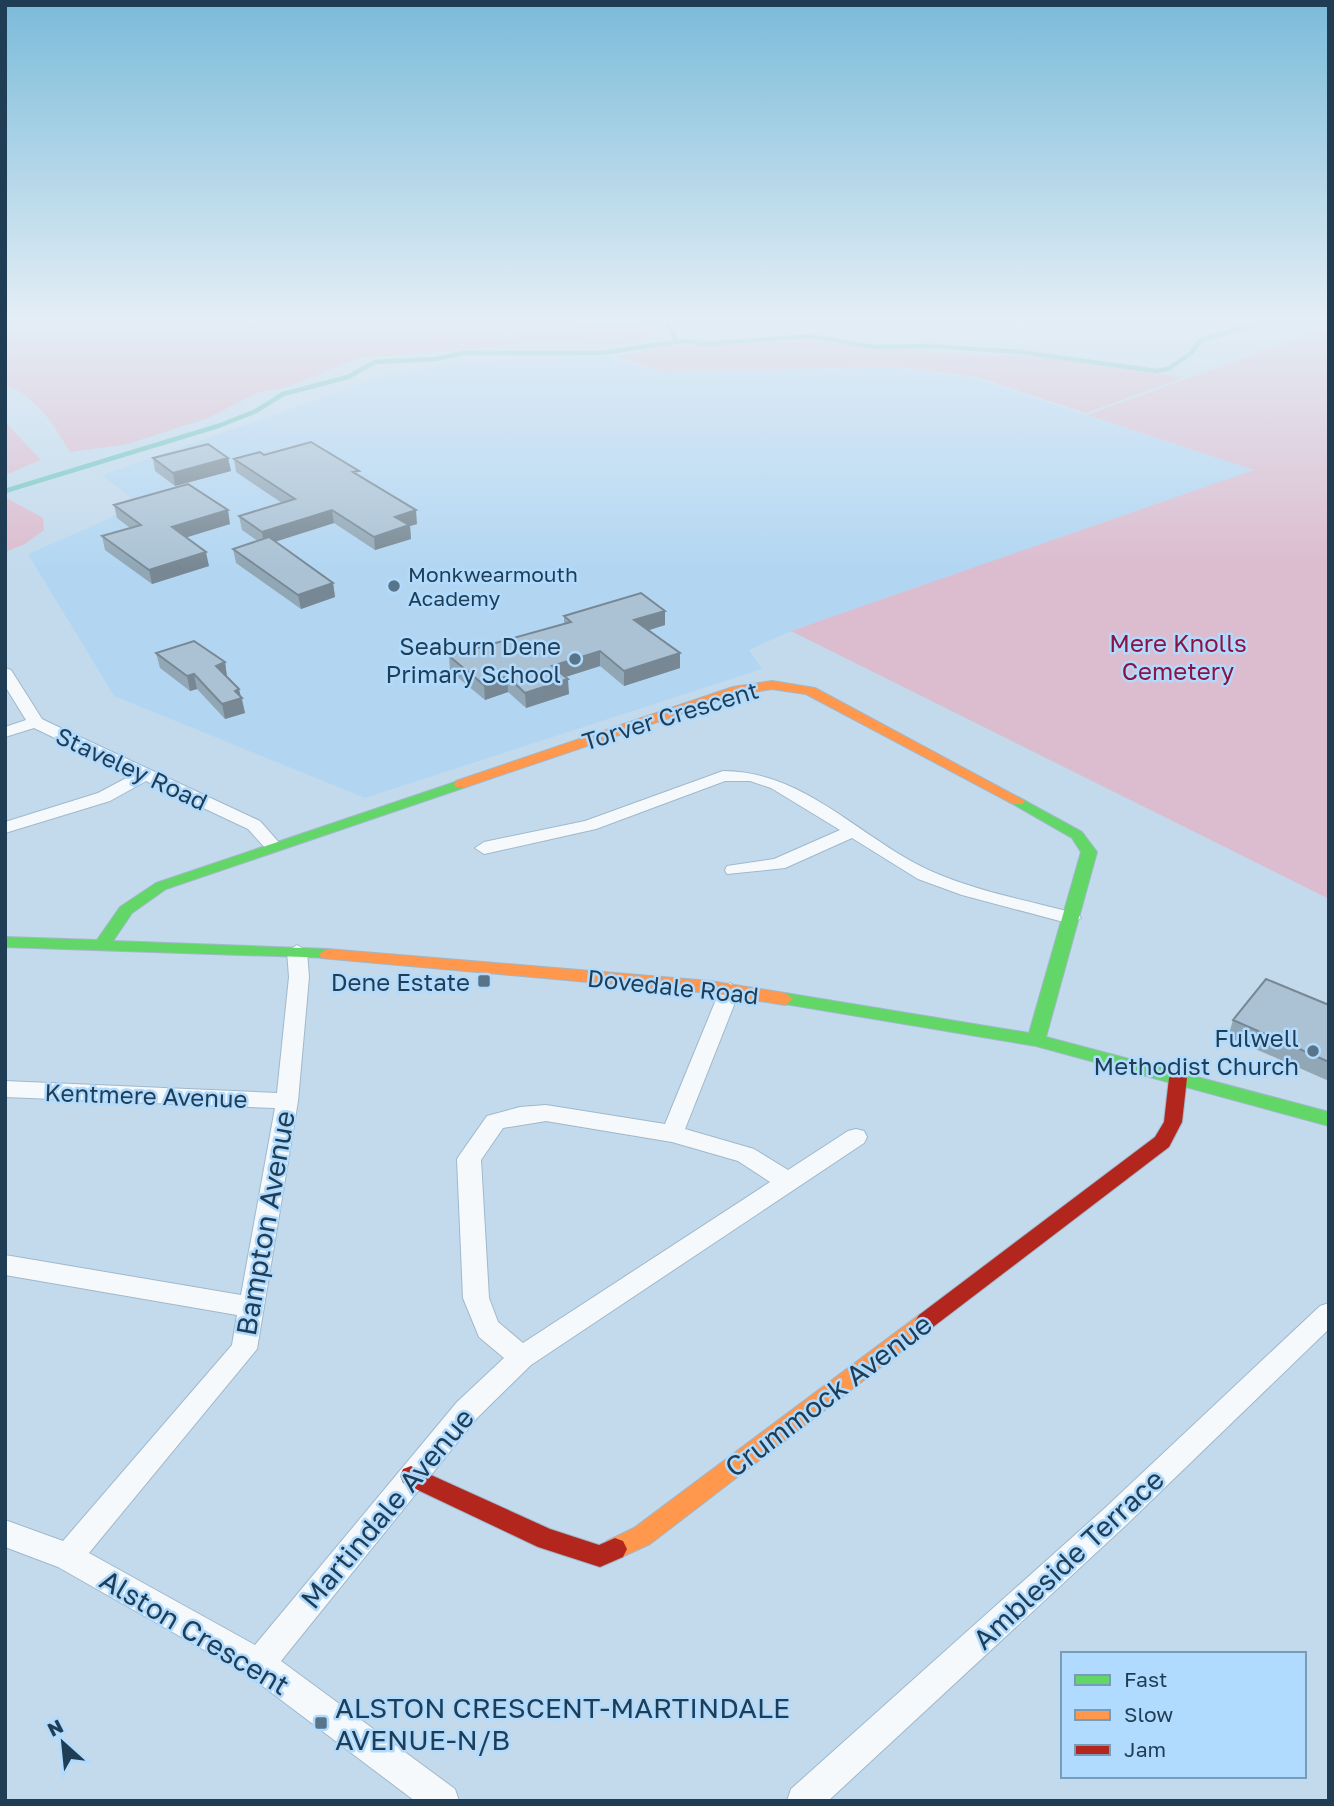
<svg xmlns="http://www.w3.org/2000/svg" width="1334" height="1806" viewBox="0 0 1334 1806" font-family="'Golos Text',sans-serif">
	<rect width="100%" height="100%" fill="#c2daec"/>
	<!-- built -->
	<path fill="#b2d6f2" d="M607 357 659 372 897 368 969 377 1255 470 791 631 749 650 762 669 365 798 114 696 28 554 108 519 136 502 102 475 387 375 461 361Z"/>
	<!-- green -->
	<path fill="#dcbccf" d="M5 316H559L599 325 652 326 657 333 634 342 608 345 544 342 359 358 287 387 257 393 208 418 128 444 70 452C56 428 33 391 5 386Z
		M1329 327V899L791 631 1254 470 1087 415Z
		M818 341C868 349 917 349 967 354 991 357 1017 354 1042 357 1089 363 1137 372 1185 377L1086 413 974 376 898 367 659 371 616 356 672 346Z
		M5 422 41 460 5 475Z
		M5 497 43 518 44 530 25 544 5 552Z"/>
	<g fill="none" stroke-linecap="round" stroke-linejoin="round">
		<!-- stream -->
		<path stroke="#76c6c2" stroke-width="4.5" d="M585 316 602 320 666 321 677 342
			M1309 316 1329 318
			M5 491 218 426 256 411 283 394 348 377 375 362 436 359 463 353H601L684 341 708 344 810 336 874 347 931 346 1020 352 1156 371 1168 369 1190 354 1201 340 1283 316"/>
		<defs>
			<path id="street" d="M5 668 11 670 42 719 48 722 260 821 282 846 279 850H267L248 829 146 781 110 801 5 833V822L98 793 132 775 34 728 5 737V727L26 720 5 686Z
				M723 771C806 771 861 840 933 872 979 892 1030 901 1078 914L1081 918 1071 924 962 895 918 879 852 838 785 868 727 874 725 870 727 866 774 859 840 830 771 788 750 781H725L596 829 484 854 475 848 484 842 585 821Z
				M297 945 307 951 309 977 298 1101 257 1349 89 1553 255 1645 457 1402 504 1358 479 1337 463 1298 457 1159 461 1153 487 1116 520 1107 546 1105 665 1124 720 990 730 983 740 990 685 1129 754 1149 788 1170 848 1131 856 1129 864 1131 867 1137 864 1143 531 1365 477 1418 281 1661 455 1789 459 1801H415L248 1675 58 1567 5 1547V1520L63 1541 232 1345 237 1315 5 1275V1255L241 1295 275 1108 5 1097V1081L277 1093 289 977 287 951ZM546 1121 672 1142 738 1161 770 1182 523 1343 498 1322 489 1298 481 1160 503 1128Z
				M1329 1303V1329L1125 1526 828 1801H787L791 1789 1105 1508 1320 1306Z"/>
			<path id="fast" d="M461 780 466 781 468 784 466 787 166 889 132 913 113 941 327 949 335 954 333 958 5 947V937L97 940 120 907 156 883Z
				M1018 797 1082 832 1097 852 1046 1037 1329 1112V1126L1036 1046 779 1003 777 999 779 995 785 993 1029 1033 1081 852 1072 838 1013 804 1011 801 1013 798Z"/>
			<path id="slow" d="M772 681 815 688 1025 801 1023 804H1013L806 694 772 689 740 694 466 787H456L454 784 456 781 733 687Z
				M327 949 710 981 785 993 793 999 785 1005 710 993 321 958 319 954Z
				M926 1312 933 1315 937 1321 933 1327 650 1544 615 1560 607 1557 603 1549 607 1541 634 1528 919 1315Z"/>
			<path id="jam" d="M1178 1072 1184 1074 1187 1078 1182 1122 1169 1147 933 1327 926 1330 919 1327 915 1321 919 1315 1155 1137 1164 1122 1169 1078 1172 1074Z
				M411 1466 550 1529 599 1545 615 1538 623 1541 627 1549 623 1557 600 1567 538 1547 403 1483 400 1476 403 1469Z"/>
		</defs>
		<!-- street casing -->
		<use href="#street" stroke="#a0b8cb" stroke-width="2"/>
		<!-- fast casing -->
		<use href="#fast" stroke="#a0b8cb" stroke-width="2"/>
		<!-- slow casing -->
		<use href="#slow" stroke="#a0b8cb" stroke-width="2"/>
		<!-- jam casing -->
		<use href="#jam" stroke="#a0b8cb" stroke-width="2"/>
		<!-- street -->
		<use href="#street" fill="#f6f9fc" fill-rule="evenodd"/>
		<!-- fast -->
		<use href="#fast" fill="#63d668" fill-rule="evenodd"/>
		<!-- slow -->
		<use href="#slow" fill="#ff974d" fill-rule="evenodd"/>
		<!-- jam -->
		<use href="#jam" fill="#b3261e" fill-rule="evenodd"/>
	</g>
	<!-- wall -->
	<path fill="#92a7b6" d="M264 455 360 477 417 524 410 526 411 539 375 550 334 523 275 542 333 583 335 597 301 609 236 563 233 549 258 541 242 530 239 516 282 503 236 472 234 459Z
		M153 458H228L231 471 175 486 155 471Z
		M114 505 230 524 186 537 209 566 152 584 105 550 102 536 130 528 117 518Z
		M665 611V625L648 630 680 653V668L624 686 600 666 565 677 569 694 526 708 508 692 485 700 450 671 449 656 564 624V616Z
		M156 653 225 662 227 677 242 698 245 713 225 719 197 689 190 691 160 668Z
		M1329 1005V1081L1228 1037 1233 1020Z"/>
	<!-- shaded-wall -->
	<path fill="#778894" d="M228 458 231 471 175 486 173 473Z
		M228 510 230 524 175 541 172 527Z
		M332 510 334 523 264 545 262 532Z
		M416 510 417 524 410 526 411 539 375 550 374 537 395 517Z
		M206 552 209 566 152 584 149 570Z
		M333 583 335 597 301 609 298 595Z
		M665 611V625L634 635V620Z
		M600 651V666L553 681 552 666Z
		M680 653V668L624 686V671Z
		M225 662 227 677 216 666Z
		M194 674 197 689 190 691 187 676Z
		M507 676 508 692 485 700 484 685Z
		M568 679 569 694 526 708 525 693Z
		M239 689 245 713 225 719 222 704 235 691Z"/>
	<!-- building -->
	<path fill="#aac2d4" stroke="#778894" stroke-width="2" d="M311 442 359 471 353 472 416 510 395 517 409 525 374 537 332 510 262 532 239 516 295 499 234 459 260 452 264 455Z
		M208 444 228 458 173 473 153 458Z
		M188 484 228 510 172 527 206 552 149 570 102 536 141 525 114 505Z
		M269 537 333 583 298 595 233 549Z
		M641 593 665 611 634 620 680 653 624 671 600 651 552 666 568 679 525 693 507 676 484 685 449 656 571 622 564 616Z
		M194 641 225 662 216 666 239 689 235 691 242 698 222 704 194 674 187 676 156 653Z
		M1266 979 1329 1005V1062L1233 1020Z"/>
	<!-- sky -->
	<linearGradient id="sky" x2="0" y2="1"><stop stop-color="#7abbd9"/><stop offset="0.56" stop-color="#e4eef6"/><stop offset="1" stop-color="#e4eef6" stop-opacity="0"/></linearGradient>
	<rect width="1334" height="569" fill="url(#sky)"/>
	<!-- markers -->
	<g fill="#587489" stroke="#b1dbfe" stroke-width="2.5">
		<circle cx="394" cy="586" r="7"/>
		<circle cx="575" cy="659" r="7"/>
		<rect x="477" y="974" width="14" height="14" rx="3.5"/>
		<circle cx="1313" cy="1051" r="7"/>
		<rect x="314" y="1716" width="14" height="14" rx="3.5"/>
	</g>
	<g text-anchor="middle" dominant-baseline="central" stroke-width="5" stroke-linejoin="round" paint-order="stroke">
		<!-- far-poi labels -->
		<g font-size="21" fill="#1f3d54" stroke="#b1dbfe" text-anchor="start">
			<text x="408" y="574">Monkwearmouth<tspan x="408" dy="24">Academy</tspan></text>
		</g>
		<!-- park labels -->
		<g font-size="24" fill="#8b1344" stroke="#b1dbfe">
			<text x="1178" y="642">Mere Knolls<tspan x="1178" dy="28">Cemetery</tspan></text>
		</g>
		<!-- poi labels -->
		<g font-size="24" fill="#1f3d54" stroke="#b1dbfe" text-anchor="end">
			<text x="561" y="645">Seaburn Dene<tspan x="561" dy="28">Primary School</tspan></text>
			<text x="470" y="981">Dene Estate</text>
			<text x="1299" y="1037">Fulwell<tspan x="1299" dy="28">Methodist Church</tspan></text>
		</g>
		<!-- street labels -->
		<g font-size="24" fill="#1f3d54" stroke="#b1dbfe">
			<text transform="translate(670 715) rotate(-17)">Torver Crescent</text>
			<text transform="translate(132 768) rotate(25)">Staveley Road</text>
			<text transform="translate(673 986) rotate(6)">Dovedale Road</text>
			<text transform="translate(146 1095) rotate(2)">Kentmere Avenue</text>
		</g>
		<!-- near-street labels -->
		<g font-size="28" fill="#1f3d54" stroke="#b1dbfe">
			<text transform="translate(265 1223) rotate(-80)">Bampton Avenue</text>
			<text transform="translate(828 1395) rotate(-37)">Crummock Avenue</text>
			<text transform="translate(387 1508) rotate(-50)">Martindale Avenue</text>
			<text transform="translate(1068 1559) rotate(-43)">Ambleside Terrace</text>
			<text transform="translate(195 1632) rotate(31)">Alston Crescent</text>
		</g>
		<!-- near-poi labels -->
		<g font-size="28" fill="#1f3d54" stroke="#b1dbfe" text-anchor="start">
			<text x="335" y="1707">ALSTON CRESCENT-MARTINDALE<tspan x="335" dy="32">AVENUE-N/B</tspan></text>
		</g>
	</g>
	<!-- border -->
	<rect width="1334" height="1806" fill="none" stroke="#1f3d54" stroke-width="14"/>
	<!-- legend -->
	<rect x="1061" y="1652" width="245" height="126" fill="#b1dbfe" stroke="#779cba" stroke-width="2"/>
	<rect x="1075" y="1675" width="35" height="10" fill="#63d668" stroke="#779cba" stroke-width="2"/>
	<text x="1124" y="1687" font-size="21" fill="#1f3d54">Fast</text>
	<rect x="1075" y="1710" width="35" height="10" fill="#ff974d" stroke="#779cba" stroke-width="2"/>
	<text x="1124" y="1722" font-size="21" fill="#1f3d54">Slow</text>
	<rect x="1075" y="1745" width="35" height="10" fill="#b3261e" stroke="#779cba" stroke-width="2"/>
	<text x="1124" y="1757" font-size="21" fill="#1f3d54">Jam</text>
	<!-- north arrow -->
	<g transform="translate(63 1743) rotate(333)" stroke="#b1dbfe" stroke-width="5" paint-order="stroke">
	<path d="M0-5L12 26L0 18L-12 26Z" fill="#1f3d54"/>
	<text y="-10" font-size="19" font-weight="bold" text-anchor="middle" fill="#1f3d54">N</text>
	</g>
</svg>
